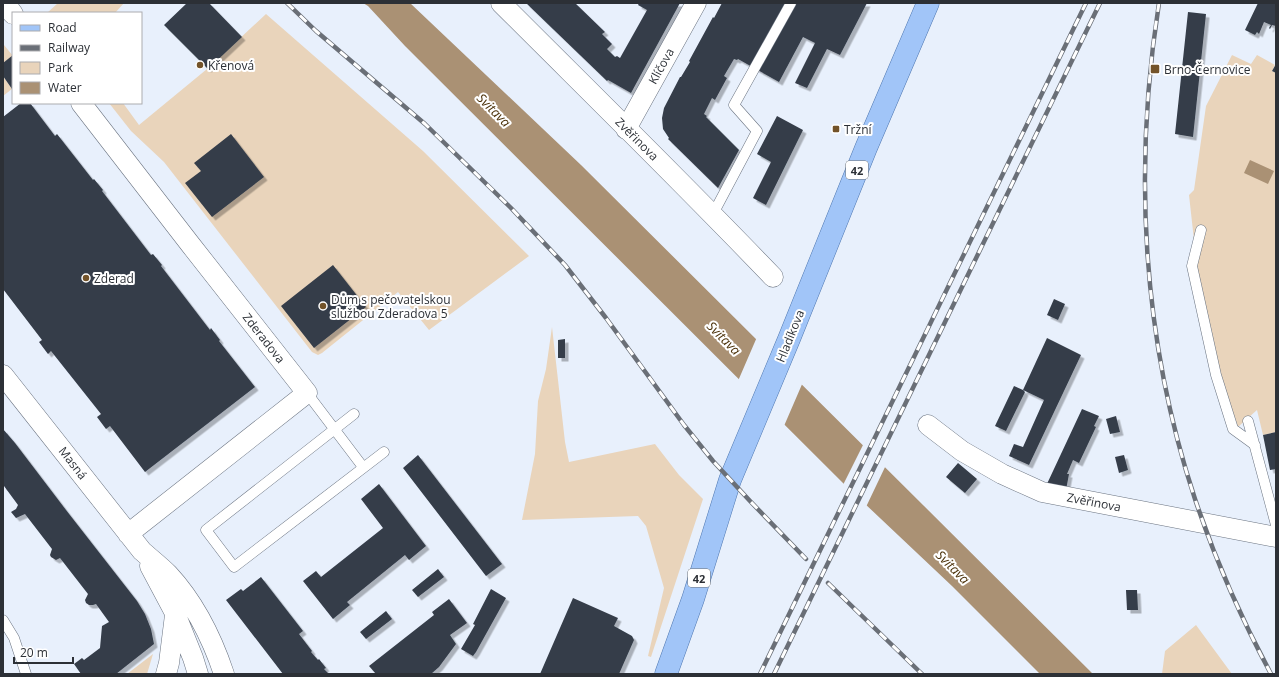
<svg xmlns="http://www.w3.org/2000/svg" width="1279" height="677" viewBox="0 0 1279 677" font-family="'Open Sans',sans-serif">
	<defs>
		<filter id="shadow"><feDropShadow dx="3.5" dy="3.5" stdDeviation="0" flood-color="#0004"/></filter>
	</defs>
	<rect width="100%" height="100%" fill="#e8f0fc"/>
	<!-- green -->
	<path fill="#e9d4bb" d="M58 3H124L115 13H47Z
		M266 14 423 151 529 256 429 330 398 292 322 353 318 355 312 352 164 162 131 131 109 103H123L139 125 207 69Z
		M4 45 13 56 3 63V46Z
		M1232 55 1251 64 1257 55 1275 65 1272 71 1276 73V432L1263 435 1257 410 1238 427 1204 330 1189 195 1194 190 1206 106Z
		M3 76 12 89 3 96Z
		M552 327 565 442 569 462 655 444 679 475 703 499 651 657 648 656 664 588 646 526 638 516 522 520 535 454 538 401 546 369Z
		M1196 625 1232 674H1162L1165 651Z
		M153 654 147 674H127Z"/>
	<!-- water -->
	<path fill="#aa9174" d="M363 3H410L581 165 1093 674H1040L952 586 845 485 405 46 368 6Z
		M1250 160 1274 171 1268 184 1244 173Z"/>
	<!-- pier -->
	<path fill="#e8f0fc" d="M757 337 803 382 784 426 738 381Z
		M864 443 886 465 866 507 843 485Z"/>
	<!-- building -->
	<path fill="#353d49" filter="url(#shadow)" d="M187 3H209L242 37 208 69 164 25Z
		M526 3H575L605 32 602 34 612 44 607 49 615 57 617 56 620 58 647 10 638 5 639 3H680L631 93 608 80 607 81Z
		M722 3H867L840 55 827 49 807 88 795 83 815 43 803 37 779 82 738 59 737 60 734 59 724 76 727 78 715 100 712 98 704 114 707 116 706 117 739 150 718 188 668 139 669 138 663 129 662 118 664 108 680 77H681L690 62 689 61 713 17 714 18Z
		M1258 3H1276V26L1272 25 1270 29 1269 28 1271 25 1264 22 1259 34 1257 32 1255 35 1245 30Z
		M1188 12 1206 14 1193 137 1175 134Z
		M13 55V88L12 89 3 76V63Z
		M1276 64V73L1272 71Z
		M21 103H30L55 136 57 134 93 180 94 179 103 190 102 191 151 255 153 254 162 265 161 266 210 330 211 328 220 340 219 341 255 387 145 472 110 426 106 429 97 417 101 414 51 351 48 354 39 342 42 340 3 289V117Z
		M777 116 803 130 766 205 753 198 771 162 757 154Z
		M231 134 264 177 212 217 185 183 201 171 194 163Z
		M333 265 366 307 314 348 281 306Z
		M1054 299 1065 304 1058 320 1047 315Z
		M1047 338 1081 355 1029 465 1009 456 1014 444 1023 447 1044 400 1023 390Z
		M565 339V358H558V340Z
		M1014 386 1023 390 1025 392 1006 431 995 426Z
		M1082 409 1099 416 1094 426 1096 427 1079 463 1073 460 1067 474H1069L1066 490 1046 486Z
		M1116 416 1120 432 1110 434 1106 419Z
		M3 429 15 443 66 510 137 601 145 614 151 629 154 644 116 674H81L74 664 82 658 84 660 100 648 102 626 109 622 96 604 93 605H89L86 603 85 600 88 594 60 558 56 560 51 557 50 555 52 549 25 514 16 518 11 512 16 509 18 505 4 486 3 487Z
		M1276 432V469L1270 470 1263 435Z
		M418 455 502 564 486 576 403 468Z
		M1124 455 1128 470 1119 473 1115 457Z
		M958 463 977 479 965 493 946 477Z
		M379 484 426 546 409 560 405 555 347 602 350 605 333 619 303 581 316 571 321 577 383 528 361 499Z
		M438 569 444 577 418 597 412 590Z
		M261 577 303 631 299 634 312 651 311 652 318 660 319 659 326 668 324 669 329 674H283L226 600 241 589 243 591Z
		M491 589 506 598 476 652 473 656 461 649 475 625 473 624Z
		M1126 590H1137L1138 610H1127Z
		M573 598 618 618 614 626 632 636 634 640 619 674H540Z
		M449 599 467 623 450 635 456 644 439 667 431 674H376L369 666 434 615 432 612Z
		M386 611 392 619 366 639 360 632Z"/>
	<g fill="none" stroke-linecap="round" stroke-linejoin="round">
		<defs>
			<path id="lane" d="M713 214 757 131 734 105 791 3
				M1201 230 1192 266 1216 375 1233 429 1255 445
				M307 393 363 467
				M354 414 206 530 234 567 384 452
				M1248 421 1276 525
				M3 620 14 638 26 674"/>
			<path id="street" d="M5 3 13 14
				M501 3C592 94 684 184 773 277
				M81 103 190 244 307 393 128 534
				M626 129 696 3
				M3 375 142 551C151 559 160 566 168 574 194 602 212 638 224 674
				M928 425 962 451 1002 474 1042 492 1276 537
				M150 566 175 613 193 658 198 674
				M166 674 169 663 175 615"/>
			<path id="primary" d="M666 674 693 599 730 480 789 339 866 148 928 3"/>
		</defs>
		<!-- lane casing -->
		<use href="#lane" stroke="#6a7380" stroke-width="11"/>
		<!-- street casing -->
		<use href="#street" stroke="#6a7380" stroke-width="21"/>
		<!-- primary casing -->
		<use href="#primary" stroke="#5078b1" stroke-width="23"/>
		<!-- lane -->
		<use href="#lane" stroke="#fff" stroke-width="10"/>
		<!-- street -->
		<use href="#street" stroke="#fff" stroke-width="20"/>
		<!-- primary -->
		<use href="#primary" stroke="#a1c5f8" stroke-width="22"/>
		<defs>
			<path id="rail" d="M287 3 316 31 425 124 511 208 565 265 606 318 684 425 713 461 750 501 806 559
				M1159 3C1133 168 1142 339 1195 499 1215 559 1241 618 1271 674
				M828 583 922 674
				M760 674 1086 3
				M774 674 1100 3"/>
		</defs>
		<!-- rail casing -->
		<use href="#rail" stroke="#6a6f77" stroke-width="4.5"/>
		<!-- rail -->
		<use href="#rail" stroke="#fff" stroke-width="3" stroke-dasharray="9" stroke-linecap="butt"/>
	</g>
	<!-- markers -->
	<g fill="#735329" stroke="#fff" stroke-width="1.5">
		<circle cx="200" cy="65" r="4"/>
		<rect x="1150" y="64" width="10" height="10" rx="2"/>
		<rect x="832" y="125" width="8" height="8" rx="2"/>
		<circle cx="86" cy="278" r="4"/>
		<circle cx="323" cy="306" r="4"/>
	</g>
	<g text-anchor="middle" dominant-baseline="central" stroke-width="4" stroke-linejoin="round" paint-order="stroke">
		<!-- shield labels -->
		<g fill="#fff" stroke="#6b6e72" stroke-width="1">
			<rect x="846" y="161" width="22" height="18" rx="3"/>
			<rect x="688" y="569" width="22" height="18" rx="3"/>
		</g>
		<g font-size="11" font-weight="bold" fill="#2c3036">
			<text x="857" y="170">42</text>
			<text x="699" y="578">42</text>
		</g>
		<!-- poi labels -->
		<g font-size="12" fill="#2c3036" stroke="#fff" text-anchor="start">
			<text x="208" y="65">Křenová</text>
			<text x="1164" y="69">Brno-Černovice</text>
			<text x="844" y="129">Tržní</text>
			<text x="94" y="278">Zderad</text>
			<text x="331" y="299">Dům s pečovatelskou<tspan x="331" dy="14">službou Zderadova 5</tspan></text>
		</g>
		<!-- street labels -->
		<g font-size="12" fill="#2c3036" stroke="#fff">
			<text transform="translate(661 66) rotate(-61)">Klíčova</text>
			<text transform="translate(637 139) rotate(45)">Zvěřinova</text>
			<text transform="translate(790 336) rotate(-68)">Hladíkova</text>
			<text transform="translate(264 338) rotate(52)">Zderadova</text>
			<text transform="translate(73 463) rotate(52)">Masná</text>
			<text transform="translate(1094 502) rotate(11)">Zvěřinova</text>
		</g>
		<!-- water labels -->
		<g font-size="13" font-style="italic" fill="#4b3109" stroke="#fff">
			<text transform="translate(494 110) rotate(45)">Svitava</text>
			<text transform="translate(724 338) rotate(45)">Svitava</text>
			<text transform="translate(953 567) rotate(45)">Svitava</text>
		</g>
	</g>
	<!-- border -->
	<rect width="1279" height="677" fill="none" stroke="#2c3036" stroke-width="8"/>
	<!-- legend -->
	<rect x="12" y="12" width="130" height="92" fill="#ffffff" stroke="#abacaf"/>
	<rect x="20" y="25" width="20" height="6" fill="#a1c5f8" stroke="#abacaf"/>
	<text x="48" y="32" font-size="12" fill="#2c3036">Road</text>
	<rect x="20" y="45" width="20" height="6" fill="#6a6f77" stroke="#abacaf"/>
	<text x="48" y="52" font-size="12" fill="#2c3036">Railway</text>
	<rect x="20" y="62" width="20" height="12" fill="#e9d4bb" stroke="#abacaf"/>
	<text x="48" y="72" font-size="12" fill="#2c3036">Park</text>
	<rect x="20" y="82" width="20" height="12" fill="#aa9174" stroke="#abacaf"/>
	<text x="48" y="92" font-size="12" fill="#2c3036">Water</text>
	<!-- scale -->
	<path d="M14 657v6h59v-6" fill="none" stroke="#2c3036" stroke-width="2"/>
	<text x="20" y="657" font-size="12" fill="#2c3036" stroke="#ffffff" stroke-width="3" paint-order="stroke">20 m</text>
</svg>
